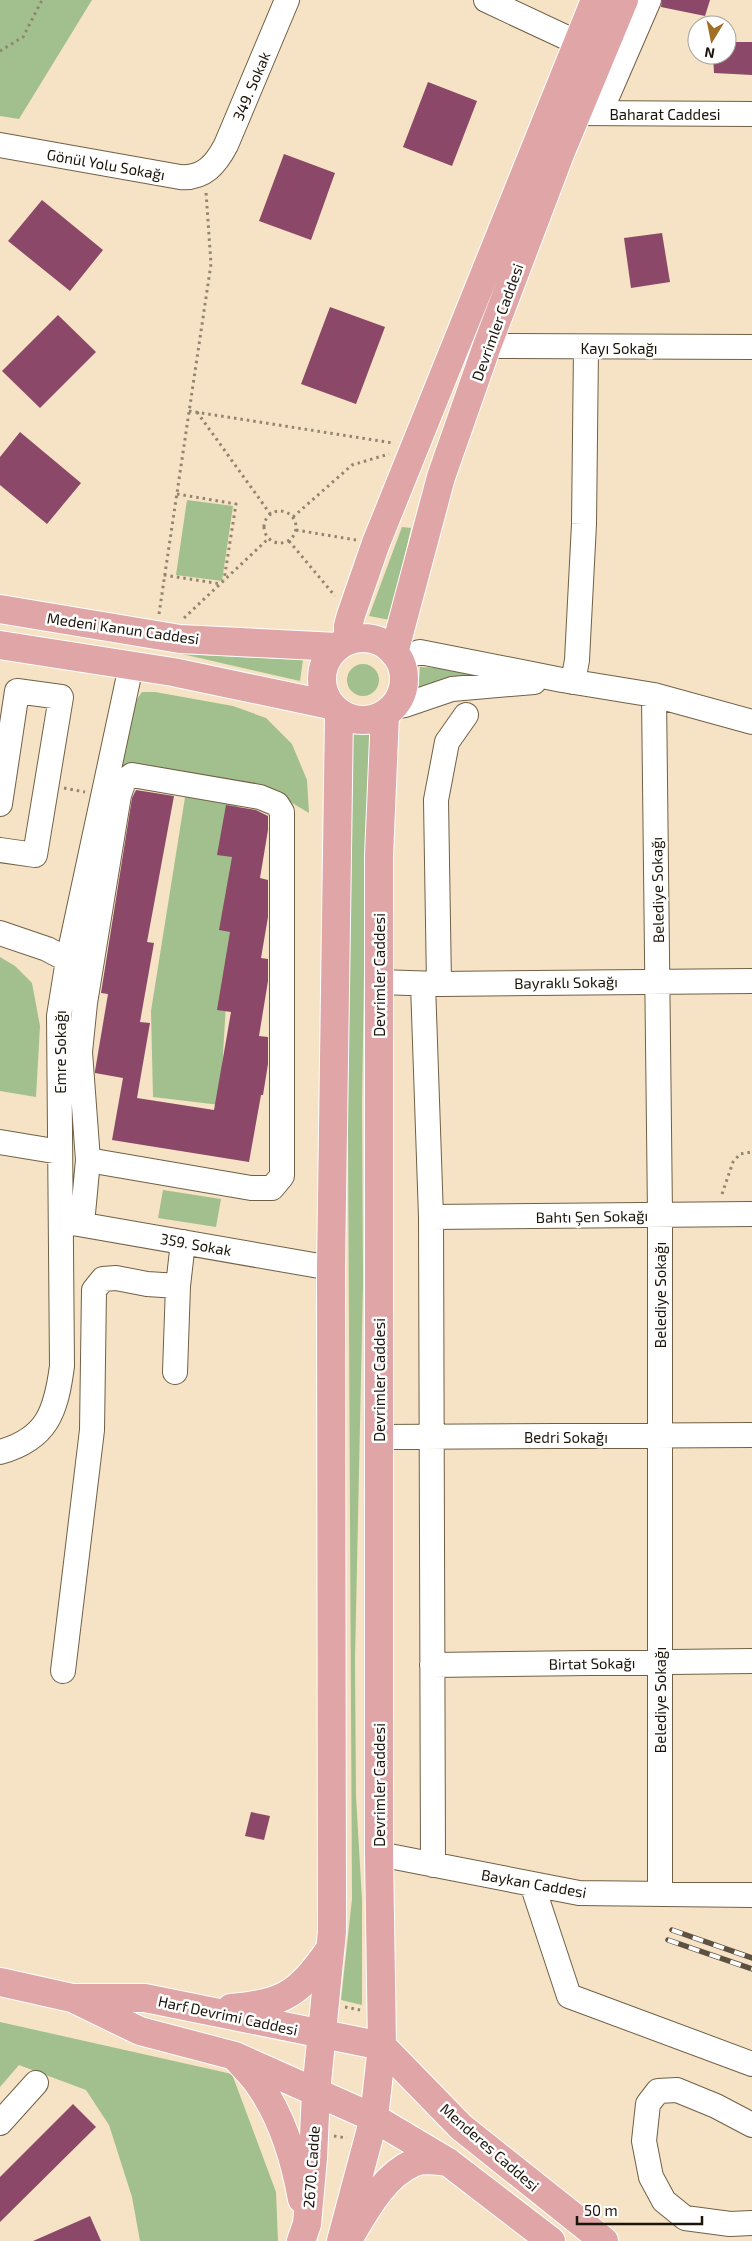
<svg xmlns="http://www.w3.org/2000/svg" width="752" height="2241" viewBox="0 0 752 2241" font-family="'Exo 2',sans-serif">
	<rect width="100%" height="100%" fill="#f6e3c5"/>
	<!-- green -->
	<path fill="#a1c08d" d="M0 0H92L19 119 0 116Z
		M187 500 233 506 222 581 176 575Z
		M402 527 411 528 390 620 369 616Z
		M182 654 303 660 300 681Z
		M347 680a16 16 0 1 1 32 0a16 16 0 1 1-32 0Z
		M420 667 480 670 479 675 418 694Z
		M142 692H155L233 706 266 718 292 744 307 780 309 813 277 794 114 767 132 706Z
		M350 732H373L365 906 362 1104 363 1283 355 1660 356 1796 362 1900V2005L341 2000 352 1899 347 949Z
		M186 791 238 801 220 1105 153 1097 151 1011Z
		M0 957 15 966 32 983 40 1026 36 1097 0 1091Z
		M163 1190 221 1199 216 1227 158 1218Z
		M0 2022 232 2074 276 2192 278 2241H140L132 2197 109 2125 86 2090 19 2065 0 2087Z"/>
	<!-- building -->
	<path fill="#8c4868" d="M662 0H710L705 16 661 7Z
		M727 42H752V75L714 73 713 55H727Z
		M428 82 477 101 452 166 403 147Z
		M284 154 335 173 311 240 259 221Z
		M42 200 103 250 70 291 8 241Z
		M662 233 670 282 631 288 624 238Z
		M330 307 385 327 356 404 301 384Z
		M58 315 96 352 40 408 2 371Z
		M20 432 81 483 47 524 0 485V457Z
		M136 790 174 796 147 942 154 943 140 1022 150 1023 137 1098 214 1110 231 1012 217 1010 230 932 219 930 232 857 217 855 226 805 256 810 268 816V830L260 878 268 880V917L261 958 268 959V981L259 1036 268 1037V1064L263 1095H261L249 1162 112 1140 123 1078 95 1073V1071L108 994 101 993 132 798Z
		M251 1812 270 1816 264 1840 245 1836Z
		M73 2104 96 2127 0 2222V2177Z
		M90 2216 101 2241H33Z"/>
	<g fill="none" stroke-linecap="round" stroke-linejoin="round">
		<defs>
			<path id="minor" d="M486 0 578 43
				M577 113 752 114
				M600 113 649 0
				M0 145 180 177C204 179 216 164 226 145L287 0
				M487 346 752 347
				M398 659 420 652 562 680 654 695 752 722
				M573 682 577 660 584 524 586 348
				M654 695 660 1215V1894
				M394 707 405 705 452 689 534 682
				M0 804 17 691 61 697 35 855 0 850
				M0 933 47 949 68 960
				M379 982 439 984 752 981
				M423 984 431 1217 433 1865
				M439 984 436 800 447 742 466 715
				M0 1142 60 1152
				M431 1217 752 1214
				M67 1222 331 1268
				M82 1224 88 1160 80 1052 85 1003 119 795 124 781 132 775 260 797 277 804 282 812V1176L272 1188H251L88 1160
				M175 1372 178 1286 183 1242
				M379 1437 752 1435
				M0 1452C47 1439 56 1412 62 1366L59 1016 68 960 131 666
				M432 1665 752 1661
				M63 1671 92 1430 94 1290 103 1279 116 1278 147 1284 178 1286
				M379 1854 579 1893 752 1895
				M532 1884 569 1996 752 2064
				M0 2123 36 2083
				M752 2125 716 2106 677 2090 658 2091 648 2104 644 2141 651 2177 664 2201 685 2218 730 2224 752 2223"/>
			<path id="major" d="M0 609 180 639 337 647
				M322 679a41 41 0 1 1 82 0a41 41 0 1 1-82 0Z
				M348 641V626L351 615 376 543 595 0
				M0 645 173 672 330 705
				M394 653 441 477 487 346 560 154 624 0
				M0 1982 72 1998H145L382 2046
				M72 1998 140 2031 235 2056 374 2118 448 2162 551 2241
				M231 2008C286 2003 299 1993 330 1949
				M382 2046 461 2127 604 2241
				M237 2059C245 2068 254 2076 260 2086 283 2119 295 2160 302 2199
				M352 2233C367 2208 385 2175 413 2163 423 2158 438 2161 448 2162
				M301 2241 307 2224 313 2158 316 2092 332 1932 331 1268 339 714
				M341 2241 374 2118 382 2046 379 1854V856L385 714"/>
		</defs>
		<!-- minor casing -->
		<use href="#minor" stroke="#716046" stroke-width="26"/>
		<!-- major casing -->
		<use href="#major" stroke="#fff" stroke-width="30"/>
		<!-- path -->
		<path stroke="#928570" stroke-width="3" stroke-dasharray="2.5 4" stroke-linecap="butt" d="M0 51 23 37 42 0
			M189 411 393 443
			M197 412 271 515
			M177 494 236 504 224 580
			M264 527a16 16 0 1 1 32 0a16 16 0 1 1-32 0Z
			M293 517 352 465 389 454
			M296 530 356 540
			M289 541 335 596
			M164 575 221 584
			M159 614 211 264 206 192
			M184 618 269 538
			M64 788 85 792
			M722 1194 733 1162 740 1154 752 1152
			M345 2007 360 2010
			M334 2136 347 2138"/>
		<!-- minor -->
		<use href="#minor" stroke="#fff" stroke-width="24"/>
		<!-- major -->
		<use href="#major" stroke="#dfa5a7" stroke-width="28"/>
		<defs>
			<path id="rail" d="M672 1930 752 1958
				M668 1940 752 1969"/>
		</defs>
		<!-- rail casing -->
		<use href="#rail" stroke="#5d5242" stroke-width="5.5"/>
		<!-- rail -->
		<use href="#rail" stroke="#fff" stroke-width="4" stroke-dasharray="11" stroke-linecap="butt"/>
	</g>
	<g text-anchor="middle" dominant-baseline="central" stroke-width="5" stroke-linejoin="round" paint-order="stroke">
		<!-- street labels -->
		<g font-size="15" fill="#1b140a" stroke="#fff">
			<text transform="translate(251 86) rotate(-67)">349. Sokak</text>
			<text x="665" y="114">Baharat Caddesi</text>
			<text transform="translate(106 164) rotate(10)">Gönül Yolu Sokağı</text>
			<text transform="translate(497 322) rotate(-70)">Devrimler Caddesi</text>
			<text x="619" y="348">Kayı Sokağı</text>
			<text transform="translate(123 628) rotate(8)">Medeni Kanun Caddesi</text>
			<text transform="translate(657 890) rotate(-91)">Belediye Sokağı</text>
			<text transform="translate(379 975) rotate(-90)">Devrimler Caddesi</text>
			<text transform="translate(566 982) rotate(-1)">Bayraklı Sokağı</text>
			<text transform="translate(60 1052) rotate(-90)">Emre Sokağı</text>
			<text transform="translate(592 1216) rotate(-1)">Bahtı Şen Sokağı</text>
			<text transform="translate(196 1244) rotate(10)">359. Sokak</text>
			<text transform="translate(660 1295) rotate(-90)">Belediye Sokağı</text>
			<text transform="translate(379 1380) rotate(-90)">Devrimler Caddesi</text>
			<text x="566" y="1437">Bedri Sokağı</text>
			<text transform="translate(592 1663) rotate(-1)">Birtat Sokağı</text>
			<text transform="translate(660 1700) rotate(-90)">Belediye Sokağı</text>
			<text transform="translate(379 1785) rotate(-90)">Devrimler Caddesi</text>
			<text transform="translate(534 1883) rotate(10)">Baykan Caddesi</text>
			<text transform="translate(228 2015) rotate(12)">Harf Devrimi Caddesi</text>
			<text transform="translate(490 2147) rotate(41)">Menderes Caddesi</text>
			<text transform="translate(311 2167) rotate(-86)">2670. Cadde</text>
		</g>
	</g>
	<!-- north arrow -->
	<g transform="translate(712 40) rotate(190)"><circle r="24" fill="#ffffff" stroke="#a4a19d"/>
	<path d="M0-4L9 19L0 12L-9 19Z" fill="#a16f25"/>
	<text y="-8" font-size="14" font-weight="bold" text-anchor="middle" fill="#1b140a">N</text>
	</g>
	<!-- scale -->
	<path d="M577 2216v8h125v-8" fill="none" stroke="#1b140a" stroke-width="2.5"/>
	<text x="584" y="2216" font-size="15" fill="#1b140a" stroke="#ffffff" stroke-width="4" paint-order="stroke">50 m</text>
</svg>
